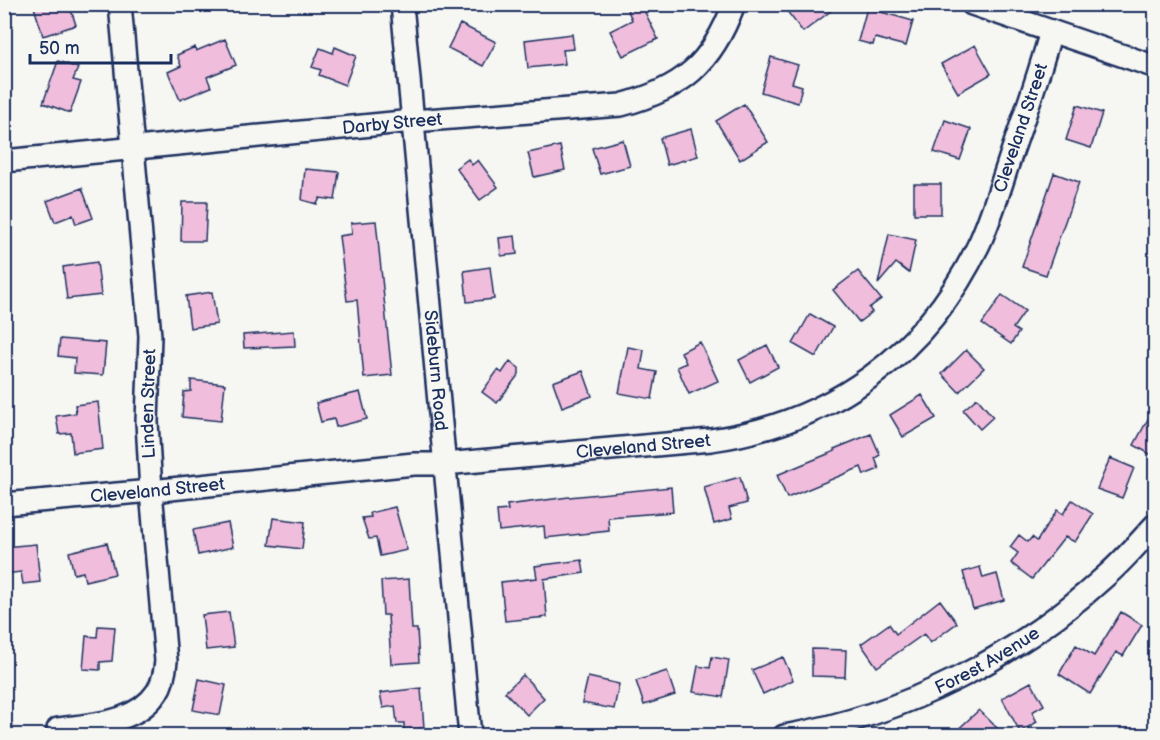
<svg xmlns="http://www.w3.org/2000/svg" width="1160" height="740" viewBox="0 0 1160 740" font-family="'Balsamiq Sans',sans-serif">
	<rect width="100%" height="100%" fill="#f6f6f2"/>
	<filter id="ink" filterUnits="userSpaceOnUse"><feTurbulence type="fractalNoise" baseFrequency=".0167" numOctaves="2"/><feDisplacementMap in="SourceGraphic" scale="12" xChannelSelector="R" yChannelSelector="G"/><feConvolveMatrix kernelMatrix="1 2 1 2 8 2 1 2 1" color-interpolation-filters="sRGB"/></filter>
	<g filter="url(#ink)">
		<!-- building -->
		<path fill="#f0bddc" stroke="#1b2f5e" stroke-width="1.5" d="M33 4H69L76 25 43 36Z
			M625 4H641L658 39 623 56 610 31 632 20Z
			M794 4H840L803 32 786 10Z
			M867 8 913 21 906 46 875 38 873 45 858 41Z
			M460 24 496 42 483 66 448 48Z
			M572 34 574 49 563 50 565 64 528 68 525 40Z
			M225 39 236 65 207 77 211 87 180 100 168 72 181 66 177 55 195 47 196 51Z
			M975 45 991 74 958 93 941 64Z
			M335 47 356 56 345 85 319 75 321 70 312 67 320 48 333 53Z
			M771 57 798 65 792 83 802 86 798 103 761 92Z
			M58 61 78 68 73 80 81 82 70 113 43 103Z
			M744 104 768 142 740 160 716 121Z
			M1077 105 1102 113 1091 148 1066 140Z
			M945 120 971 129 960 160 934 152Z
			M691 129 698 156 667 165 660 138Z
			M623 140 630 166 600 174 592 148Z
			M560 146 565 170 534 177 528 153Z
			M468 159 472 165 478 160 498 187 480 200 456 168Z
			M305 169 339 172 335 200 320 198 317 204 302 200Z
			M1054 173 1079 182 1046 275 1022 267Z
			M914 184H941V214H914Z
			M82 188 93 218 76 224 73 215 55 222 47 201Z
			M182 202H207L205 241H181Z
			M376 221 392 375 364 378 357 300 347 301 339 236 352 234 351 223Z
			M889 234 916 240 909 273 896 263 878 284Z
			M515 236 517 254 501 256 499 238Z
			M97 262 101 295 67 299 63 267Z
			M490 267 494 299 467 302 464 271Z
			M858 271 881 299 869 308 872 312 859 322 833 290Z
			M212 292 217 324 190 328 186 296Z
			M1002 295 1025 311 1013 328 1019 332 1011 344 982 324Z
			M810 314 833 327 816 357 793 344Z
			M294 331 295 346 244 348 243 335Z
			M60 339 106 343 103 375 74 373 75 358 58 356Z
			M700 342 718 381 689 394 677 367 686 363 681 352Z
			M767 345 778 367 750 382 739 360Z
			M628 347 644 350 641 369 657 372 652 399 619 393Z
			M966 350 984 368 959 392 942 374Z
			M510 361 519 368V374L497 403 482 392 498 370 502 373Z
			M583 371 592 396 562 407 553 382Z
			M191 380 225 384 221 421 182 417 184 392 191 391Z
			M360 392 367 419 336 427 334 419 321 422 316 403Z
			M922 395 936 418 903 437 890 415Z
			M977 398 993 417 980 429 963 410Z
			M98 402 103 449 73 453 71 433 59 434 56 416 76 413 75 405Z
			M1155 406V457L1134 445Z
			M871 434 880 455 875 458 879 469 864 475 861 467 787 498 777 475 835 451 834 449Z
			M1110 458 1134 468 1122 498 1097 489Z
			M740 477 747 503 729 508 732 519 714 524 704 487Z
			M671 487 673 512 608 517 609 531 545 538 544 526 499 531 497 511 508 510 507 505 569 497Z
			M1072 500 1093 514 1075 542 1065 537 1032 579 1011 563 1018 553 1010 547 1019 535 1028 542 1032 537 1037 541 1057 510 1063 514Z
			M395 507 407 550 380 556 376 538 369 539 362 518 371 517 370 513Z
			M273 518 305 522 302 549 269 545Z
			M228 523 233 547 198 555 193 530Z
			M107 543 115 574 85 581 83 572 74 574 69 552Z
			M36 544 40 582 23 584 21 572 4 574V547Z
			M582 560 584 573 544 579 547 617 505 621 501 582 537 578 535 566Z
			M980 567 983 578 997 574 1004 600 973 609 963 572Z
			M409 579 412 629H417L419 662 391 664 388 615H383L381 581Z
			M940 600 957 623 930 643 924 634 877 667 861 644 889 624 896 634Z
			M229 612 234 647 206 650 202 615Z
			M1121 612 1142 625 1123 656 1116 652 1090 694 1059 674 1076 645 1094 656Z
			M98 626 115 627 112 661 100 662V670L83 669 86 636 97 637Z
			M812 649 846 650 845 677 812 676Z
			M712 657 729 660 723 697 693 692 698 666 710 668Z
			M783 657 793 680 763 694 752 670Z
			M667 671 675 695 644 705 636 681Z
			M523 675 544 698 527 715 505 692Z
			M588 677 619 684 614 709 582 703Z
			M199 679 226 685 220 715 193 710Z
			M1031 682 1044 705 1032 712 1037 722 1020 732 1002 698Z
			M421 688 424 728 404 730V723H397L395 706 383 708 380 693Z
			M979 710 1004 735H952Z"/>
		<g fill="none" stroke-linecap="round" stroke-linejoin="round">
			<defs>
				<g id="street">
					<path id="s1" d="M402 4 470 736"/>
					<path d="M972 4 1156 67"/>
					<path id="s2" d="M4 161 413 121 621 105C682 89 712 64 734 4"/>
					<path id="s3" d="M4 504 151 491 414 464H444L711 440C832 423 928 353 980 242 993 213 1002 182 1012 152 1026 112 1040 72 1051 31"/>
					<path id="s4" d="M58 729C92 724 136 724 157 692 163 683 165 672 166 661L151 491 147 422 150 336 120 4"/>
					<path id="s5" d="M784 736C905 715 1018 657 1108 574 1125 559 1140 541 1156 524"/>
				</g>
			</defs>
			<!-- street casing -->
			<use href="#street" stroke="#1b2f5e" stroke-width="26"/>
			<!-- street -->
			<use href="#street" stroke="#f6f6f2" stroke-width="21"/>
		</g>
	</g>
	<g text-anchor="middle" dominant-baseline="central" stroke-width="6" stroke-linejoin="round" paint-order="stroke">
		<!-- street labels -->
		<g font-size="18" fill="#1b2f5e" stroke="#f6f6f2">
			<text stroke="none"><textPath href="#s2" startOffset="390">Darby Street</textPath></text>
			<text stroke="none"><textPath href="#s3" startOffset="1180">Cleveland Street</textPath></text>
			<text stroke="none"><textPath href="#s1" startOffset="368">Sideburn Road</textPath></text>
			<text stroke="none"><textPath href="#s4" startOffset="400">Linden Street</textPath></text>
			<text stroke="none"><textPath href="#s3" startOffset="642">Cleveland Street</textPath></text>
			<text stroke="none"><textPath href="#s3" startOffset="154">Cleveland Street</textPath></text>
			<text stroke="none"><textPath href="#s5" startOffset="218">Forest Avenue</textPath></text>
		</g>
	</g>
	<!-- margin -->
	<rect width="1160" height="740" fill="none" stroke="#f6f6f2" stroke-width="24"/>
	<rect x="12" y="12" width="1136" height="716" fill="none" stroke="#1b2f5e" stroke-width="2" filter="url(#ink)"/>
	<!-- scale -->
	<path d="M30 54v9h141v-9" fill="none" stroke="#1b2f5e" stroke-width="3"/>
	<text x="39" y="54" font-size="18" fill="#1b2f5e" stroke="#f6f6f2" stroke-width="4.5" paint-order="stroke">50 m</text>
</svg>
